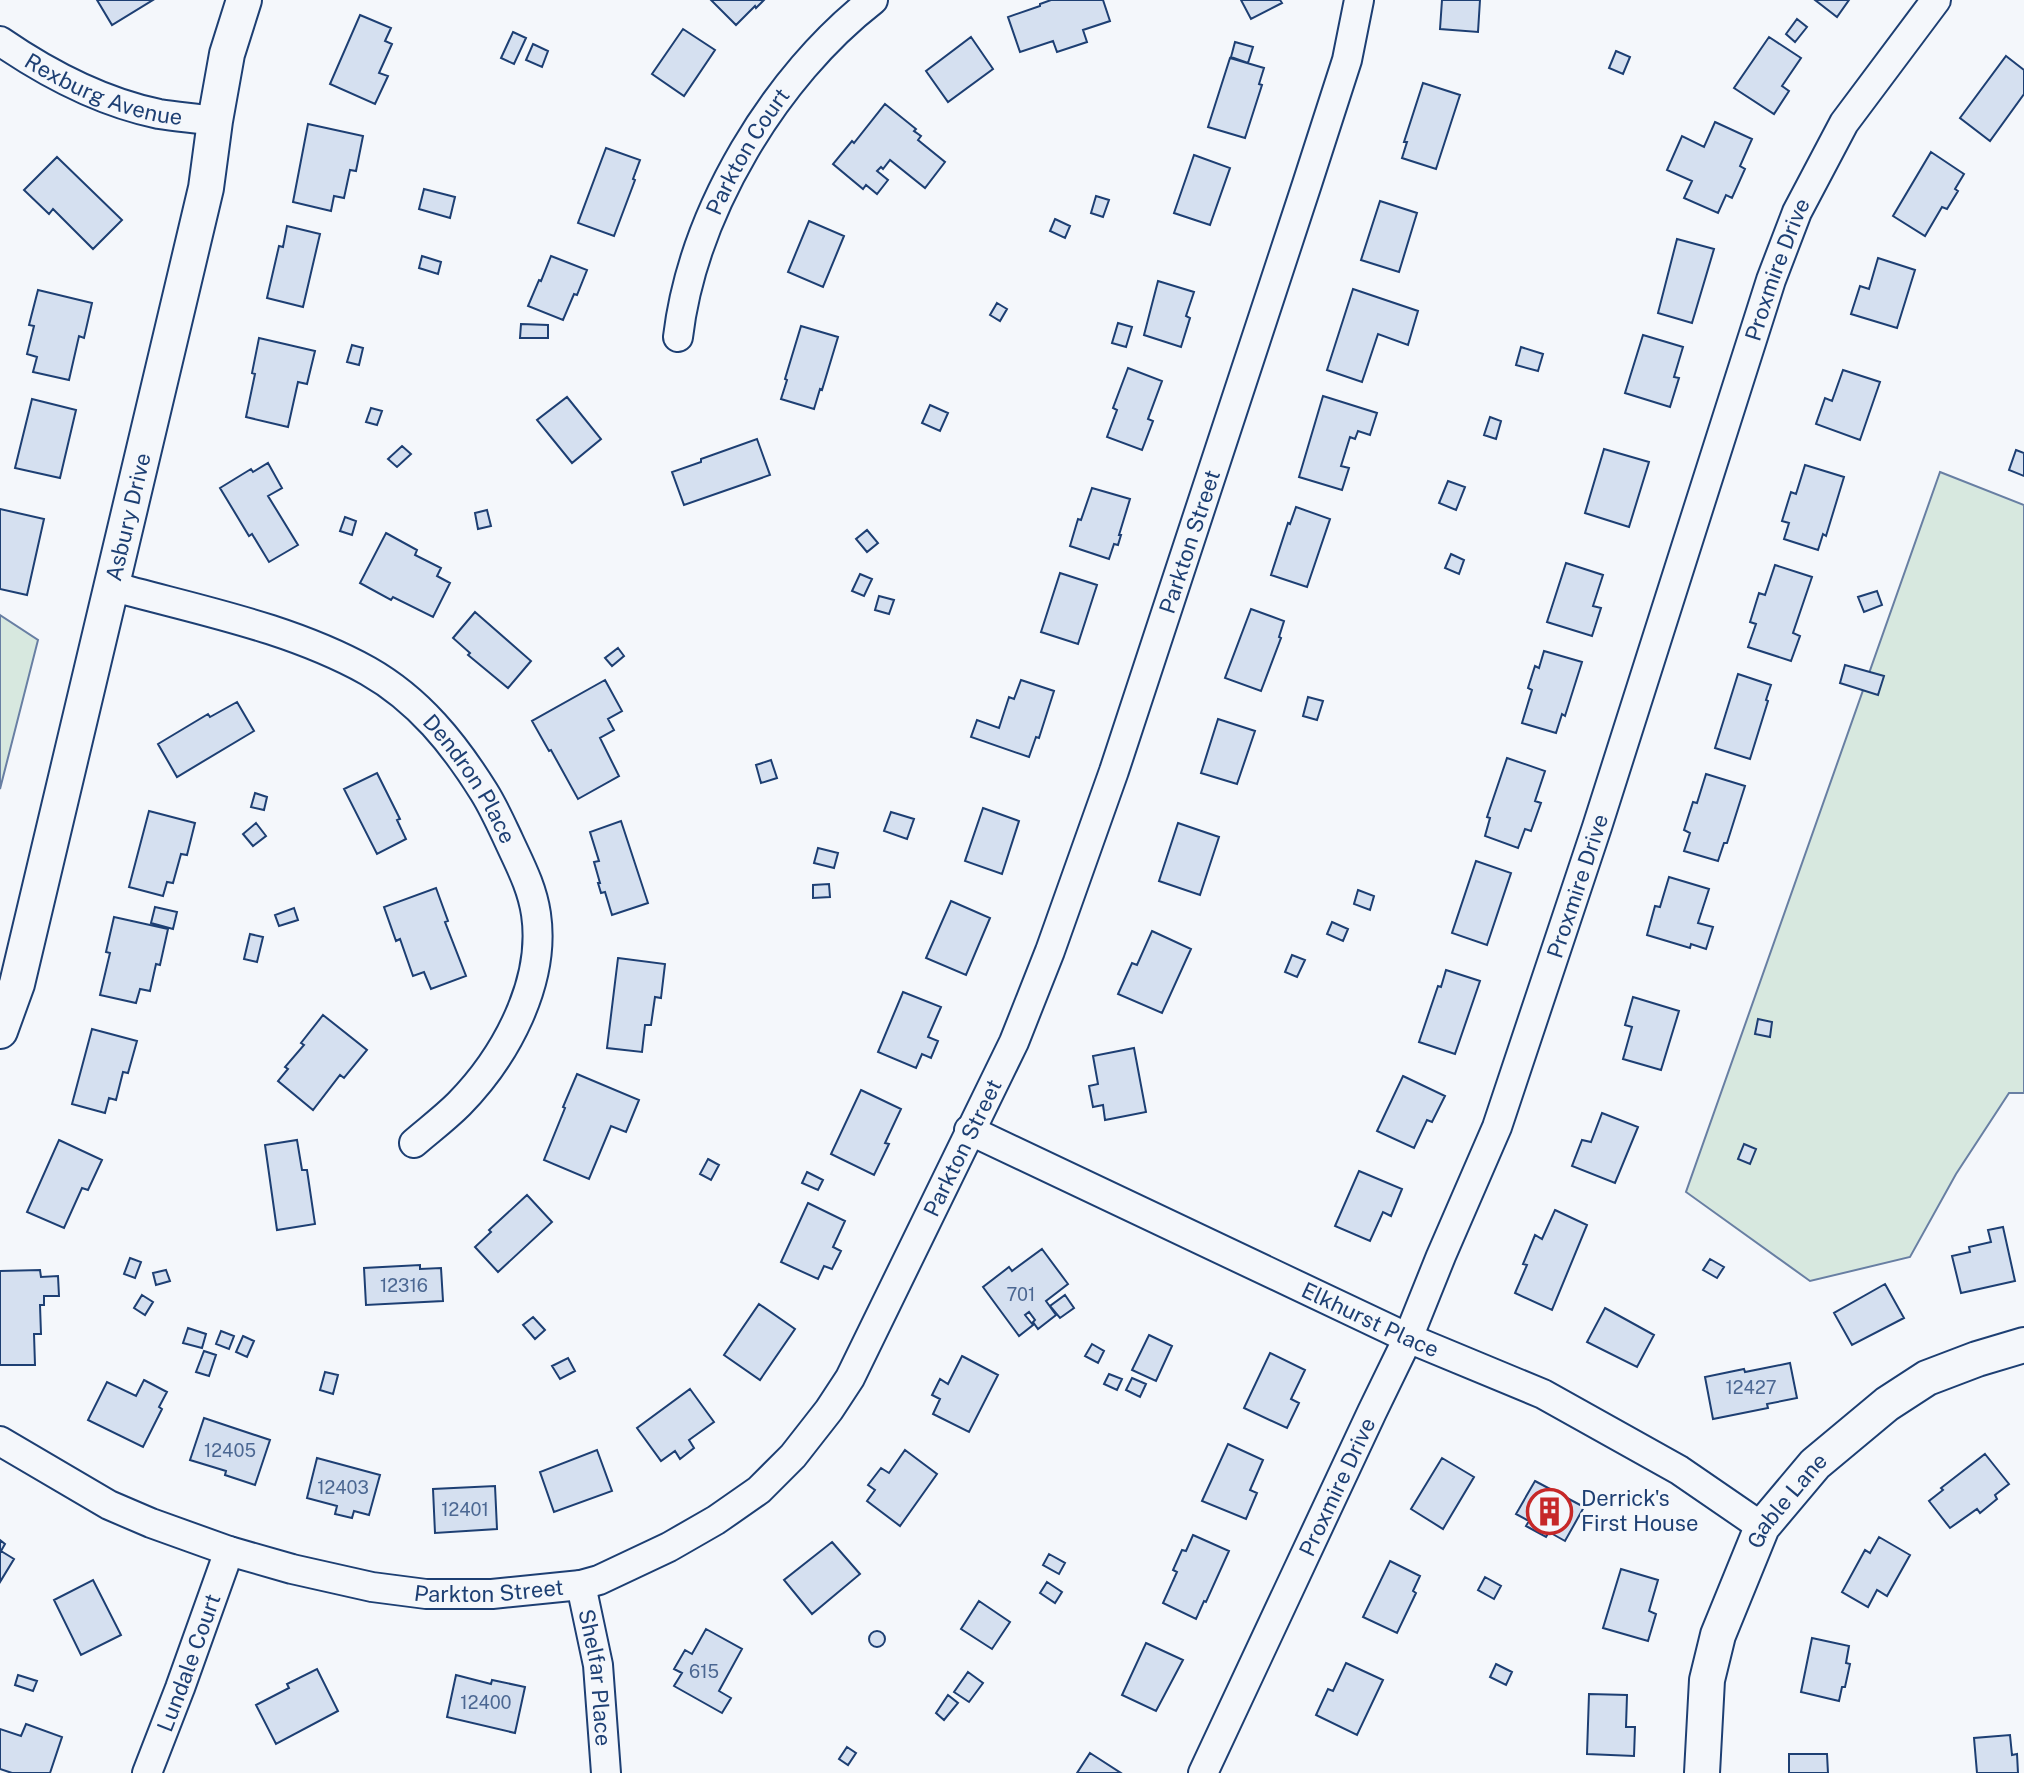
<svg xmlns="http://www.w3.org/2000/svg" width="2024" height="1773" viewBox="0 0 2024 1773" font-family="'Public Sans',sans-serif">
	<rect width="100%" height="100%" fill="#f4f7fb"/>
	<!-- green -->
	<path fill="#d7e8df" stroke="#687fa3" stroke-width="2" d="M1940 472 2024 505V1093H2009L1956 1174 1910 1257 1810 1281 1686 1192Z
		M0 615 38 640 0 789Z"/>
	<!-- building -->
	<path fill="#d5e0f0" stroke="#1d3f73" stroke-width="2" d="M97 0H153L112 25Z
		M711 0H764L756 8 755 6 736 25Z
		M1051 0H1103L1110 21 1083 30 1087 42 1057 52 1053 41 1020 52 1008 17 1040 6V4Z
		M1241 0H1280L1282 3 1251 19Z
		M1442 0H1480L1478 32 1440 29Z
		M1815 0H1849L1837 17Z
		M360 15 391 28 385 41 392 44 379 73 388 76 375 104 330 84Z
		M1797 19 1807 27 1795 42 1786 34Z
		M683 29 715 50 684 96 652 74Z
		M513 32 526 38 514 64 501 58Z
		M971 37 993 69 948 102 926 71Z
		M1769 37 1801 58 1782 86 1789 91 1774 114 1734 88Z
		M1235 42 1253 47 1248 63 1231 57Z
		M533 44 548 51 542 67 526 60Z
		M1616 51 1630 57 1623 74 1609 68Z
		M2006 56 2024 70V94L1990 141 1960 118Z
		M1230 58 1264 68 1259 84 1262 85 1245 138 1208 127Z
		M1423 83 1460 95 1436 169 1402 158 1407 142H1404Z
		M885 104 916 129 914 131 921 136 918 140 945 162 925 188 890 160 883 169 881 167 877 171 888 180 877 194 866 185 863 189 833 164 852 141 854 143Z
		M1715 122 1752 139 1740 166 1745 169 1732 198 1726 195 1718 213 1684 198 1692 181 1667 170 1682 136 1704 147Z
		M308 124 363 136 356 171 350 170 344 198 334 196 331 211 293 202Z
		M606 148 640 160 633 179 635 180 614 236 578 223Z
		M1931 152 1964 174 1955 189 1958 191 1947 209 1942 207 1925 236 1893 216Z
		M1194 155 1230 168 1210 225 1174 213Z
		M57 157 122 220 93 249 53 209 49 214 24 190Z
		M424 189 455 197 450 218 419 209Z
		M1096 196 1109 200 1103 217 1091 213Z
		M1380 201 1417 213 1399 272 1361 260Z
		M1055 219 1070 226 1065 238 1050 231Z
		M809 221 844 236 823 287 788 272Z
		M287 226 320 234 303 307 267 298 279 246 283 247Z
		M1677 239 1714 249 1692 323 1658 313Z
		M422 256 441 262 438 274 419 268Z
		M551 256 587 270 577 295 574 294 563 320 528 306 539 280 541 281Z
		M1878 258 1915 270 1897 328 1851 314 1860 286 1869 289Z
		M1158 281 1194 292 1186 316 1190 318 1181 347 1144 335Z
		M1353 289 1418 311 1408 345 1378 334 1362 382 1327 370Z
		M38 290 92 303 84 338 79 336 69 380 33 372 37 357 27 354 34 326 29 325Z
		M997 303 1007 309 1000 321 990 315Z
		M1118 323 1132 327 1126 347 1112 343Z
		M521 324 548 325V338H520Z
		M801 326 838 337 822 390 820 389 814 409 781 399 787 380 785 379Z
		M1643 335 1683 347 1674 377 1679 378 1670 407 1625 393Z
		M259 338 315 351 307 384 298 382 288 427 246 417 255 374 252 373Z
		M352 345 363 348 359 365 347 362Z
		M1521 347 1543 354 1538 371 1516 365Z
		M1128 368 1162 381 1148 419 1153 421 1142 450 1107 437 1117 410 1113 408Z
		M1843 370 1880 382 1860 440 1816 424 1825 398 1832 401Z
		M1323 396 1377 413 1370 435 1358 431 1355 439 1350 437 1341 466 1349 468 1342 490 1299 477Z
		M567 397 601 439 572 463 537 420Z
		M32 399 76 410 60 478 15 468Z
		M930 405 948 413 940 431 922 423Z
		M371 408 382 411 377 425 366 422Z
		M1490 417 1501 421 1496 439 1484 435Z
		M757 439 770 475 684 505 672 472 701 462V459Z
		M402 446 411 454 397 467 388 459Z
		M1604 449 1649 462 1629 527 1585 513Z
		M2016 450 2024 453V476L2009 470Z
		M268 463 282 488 268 496 298 545 269 562 252 534 249 536 220 488 251 469 253 472Z
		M1805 465 1844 477 1826 536 1823 534 1818 550 1784 539 1789 523 1782 521 1791 492 1796 494Z
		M1448 481 1465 487 1456 510 1439 503Z
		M1092 488 1130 499 1119 535H1121L1118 545 1114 544 1109 559 1070 546 1078 519 1081 520Z
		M1296 507 1330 519 1307 587 1271 575 1288 523 1290 524Z
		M0 509 44 519 27 595 0 589Z
		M487 510 491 526 478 529 475 513Z
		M345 517 356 521 352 535 340 531Z
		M867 530 878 543 867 552 856 539Z
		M386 533 417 550 415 555 441 568 437 576 450 583 433 617 393 597 391 600 360 583Z
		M1451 554 1464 560 1459 574 1445 568Z
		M1566 563 1603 575 1593 606 1601 608 1592 636 1547 622Z
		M1775 565 1812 577 1793 633 1800 636 1791 661 1748 647 1756 624 1750 622 1759 593 1765 595Z
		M1060 573 1097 585 1078 644 1041 632Z
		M860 574 872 579 864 596 852 591Z
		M1877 591 1882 605 1864 612 1858 597Z
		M879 596 894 600 889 614 875 610Z
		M1251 609 1284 621 1279 637 1281 638 1261 691 1225 678Z
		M475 612 531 661 508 688 468 655 470 653 453 638Z
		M618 648 624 656 612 666 605 658Z
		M1544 651 1582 662 1565 716 1562 714 1556 733 1522 723 1532 690 1528 688 1535 666 1539 668Z
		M1845 665 1884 676 1878 695 1840 683Z
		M1738 674 1771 685 1766 700 1768 701 1750 759 1715 748Z
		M605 680 622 711 608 719 614 730 600 738 619 776 578 799 551 750 549 751 532 721Z
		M1021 680 1054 691 1039 738 1036 737 1029 757 971 737 977 720 999 728 1009 697 1014 699Z
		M1308 697 1323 701 1317 720 1303 716Z
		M237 702 254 731 177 777 158 744 208 714 210 717Z
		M1218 719 1255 731 1237 784 1201 773Z
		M1507 758 1545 771 1535 801 1541 803 1531 831 1525 829 1518 848 1485 836 1490 818 1487 817Z
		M771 760 777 778 761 783 756 765Z
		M377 773 400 819 397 820 406 839 377 854 344 789Z
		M1706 774 1745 786 1727 843H1724L1718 861 1684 851 1690 833 1684 830 1693 802 1697 803Z
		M255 793 267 797 264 810 251 807Z
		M983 808 1019 821 1002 874 965 861Z
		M149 811 195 823 187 855 181 854 173 883 167 882 163 896 129 887Z
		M891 812 914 819 907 839 884 831Z
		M621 821 648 903 612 915 605 892 601 893 598 883H600L594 862 599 861 590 832Z
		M256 823 266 836 253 846 243 834Z
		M1178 823 1219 837 1200 895 1159 881Z
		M818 848 838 853 834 868 814 863Z
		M1476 861 1511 873 1487 945 1452 933Z
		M1669 877 1709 889 1698 923 1713 927 1706 949 1691 944 1690 948 1647 935 1655 906 1660 907Z
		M829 884 830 897 813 898V885Z
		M436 888 448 921 445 922 466 976 431 989 424 972 413 976 400 939 396 941 384 907Z
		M1358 890 1374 896 1370 910 1354 904Z
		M951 901 990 918 966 975 926 958Z
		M155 907 177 912 173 929 151 923Z
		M294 908 298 920 279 926 275 915Z
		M114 917 168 929 160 965 156 964 150 991 140 989 136 1003 100 995 110 953 106 952Z
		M1332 922 1348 929 1343 941 1327 934Z
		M1152 931 1191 949 1162 1013 1118 994 1132 963 1137 965Z
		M250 934 263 937 257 962 244 959Z
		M1292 955 1305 960 1297 977 1285 972Z
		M618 958 665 964 661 998 655 997 651 1025H645L642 1052 607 1048Z
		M1446 970 1480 981 1455 1054 1419 1042 1438 986 1441 987Z
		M903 992 941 1007 928 1037 938 1041 931 1058 922 1054 916 1068 878 1052Z
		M1633 997 1679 1011 1661 1070 1623 1059 1632 1027 1625 1025Z
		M323 1015 367 1050 344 1078 340 1075 313 1110 278 1081 288 1069 285 1067 304 1045 301 1043Z
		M1758 1019 1772 1022 1770 1037 1755 1034Z
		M92 1029 137 1041 128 1073 123 1072 116 1100 109 1098 105 1113 72 1104Z
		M1134 1048 1146 1112 1105 1120 1103 1105 1093 1107 1089 1086 1098 1084 1093 1056Z
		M577 1074 639 1100 626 1132 611 1126 589 1179 544 1160 565 1108 563 1107Z
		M1403 1076 1445 1096 1432 1122 1427 1120 1414 1148 1377 1131Z
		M861 1090 901 1109 885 1143 889 1144 874 1175 831 1154Z
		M1602 1113 1638 1127 1615 1183 1572 1166 1582 1140 1591 1142Z
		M59 1140 102 1160 88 1190 82 1188 64 1228 27 1212Z
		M297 1140 302 1170H307L315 1224 277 1230 265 1145Z
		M1744 1144 1756 1149 1750 1164 1738 1159Z
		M708 1159 719 1165 711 1180 700 1174Z
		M1359 1171 1402 1189 1391 1216 1383 1212 1370 1241 1335 1226Z
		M807 1172 823 1180 818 1190 802 1183Z
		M527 1195 552 1222 498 1272 475 1247 491 1232 489 1230Z
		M808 1203 845 1221 833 1247 841 1251 832 1269 824 1266 818 1279 781 1262Z
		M1555 1210 1587 1225 1552 1310 1515 1293 1527 1265 1523 1264 1535 1235 1542 1239Z
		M2003 1227 2015 1281 1961 1293 1952 1256 1970 1252 1969 1247 1991 1242 1988 1230Z
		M1042 1249 1068 1284 1046 1301 1056 1315 1038 1329 1033 1322 1035 1320 1029 1312 1025 1315 1033 1325 1019 1336 983 1287 1009 1267 1012 1271Z
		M130 1258 141 1262 135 1278 124 1274Z
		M1710 1259 1724 1267 1717 1278 1703 1270Z
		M420 1265V1269L441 1268 443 1301 366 1305 364 1268Z
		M40 1270 41 1277 58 1276 59 1296H44V1305H40L41 1334H34L35 1365H0V1271Z
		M166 1270 170 1281 156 1285 153 1273Z
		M1885 1284 1904 1318 1852 1345 1834 1313Z
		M142 1295 153 1302 145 1315 134 1308Z
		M1065 1295 1074 1308 1060 1318 1050 1306Z
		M759 1304 795 1329 760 1380 724 1355Z
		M1605 1308 1654 1335 1637 1367 1587 1342Z
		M533 1317 545 1330 535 1339 523 1325Z
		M188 1328 206 1334 202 1348 183 1343Z
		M221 1331 234 1336 229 1349 216 1344Z
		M1149 1335 1172 1346 1156 1381 1132 1370Z
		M243 1336 254 1341 247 1357 236 1352Z
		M1092 1344 1104 1351 1098 1363 1085 1356Z
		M204 1351 216 1355 209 1376 196 1372Z
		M1270 1353 1305 1370 1291 1399 1299 1403 1287 1428 1244 1408Z
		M962 1356 998 1375 969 1432 933 1414 940 1399 932 1395 940 1379 948 1384Z
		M568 1358 575 1371 560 1379 552 1366Z
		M1790 1363 1797 1398 1767 1404 1768 1408 1713 1419 1705 1377 1744 1369 1745 1372Z
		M325 1372 338 1375 333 1394 320 1390Z
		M1109 1374 1122 1379 1117 1390 1104 1384Z
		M1132 1378 1146 1384 1140 1397 1126 1390Z
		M144 1380 167 1392 159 1407 162 1409 143 1447 88 1420 107 1382 136 1396Z
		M690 1389 714 1422 689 1440 694 1448 680 1459 675 1451 661 1461 637 1428Z
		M204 1418 270 1440 255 1485 225 1475 226 1471 190 1460Z
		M1228 1444 1263 1460 1250 1490 1257 1493 1246 1519 1202 1501Z
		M597 1450 612 1491 554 1512 540 1472Z
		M905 1450 937 1474 900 1526 867 1501 875 1490 868 1485 881 1468 889 1473Z
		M1985 1454 2009 1484 1995 1495 1997 1499 1980 1513 1977 1509 1950 1528 1929 1501 1943 1490 1941 1488Z
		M317 1458 380 1475 369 1515 354 1511 352 1518 335 1514 337 1506 307 1498Z
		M1442 1458 1474 1477 1443 1529 1411 1509Z
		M1535 1481 1584 1507 1565 1541 1549 1532 1546 1537 1526 1526 1529 1521 1516 1514Z
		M495 1486 497 1529 435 1533 433 1489Z
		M1193 1535 1229 1551 1206 1602 1204 1601 1196 1619 1163 1603 1177 1572 1173 1570 1182 1550 1186 1551Z
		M1879 1537 1910 1555 1887 1596 1877 1590 1868 1607 1842 1592 1865 1550 1870 1553Z
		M0 1540 5 1544 1 1551 14 1559 0 1582Z
		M832 1542 860 1574 812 1614 784 1580Z
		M1049 1554 1065 1563 1059 1574 1043 1565Z
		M1390 1561 1420 1576 1413 1591 1416 1593 1397 1633 1363 1617Z
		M1621 1569 1658 1580 1649 1611 1656 1614 1648 1641 1603 1628Z
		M1485 1577 1501 1586 1494 1599 1478 1590Z
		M93 1580 121 1635 81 1655 54 1600Z
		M1047 1582 1062 1592 1055 1603 1040 1593Z
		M979 1601 1010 1622 992 1649 961 1629Z
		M706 1629 742 1649 719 1691 731 1698 722 1713 674 1686 682 1673 674 1669 685 1650 692 1654Z
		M869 1639a8 8 0 1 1 16 0a8 8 0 1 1-16 0Z
		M1812 1638 1849 1646 1846 1663 1850 1664 1845 1687H1842L1839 1701 1801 1692Z
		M1146 1643 1183 1660 1156 1711 1122 1695Z
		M1346 1663 1383 1680 1357 1735 1316 1715 1328 1689 1333 1691Z
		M1496 1664 1512 1672 1506 1685 1490 1677Z
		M317 1669 338 1711 276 1744 256 1705 289 1688 287 1684Z
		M968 1672 983 1683 969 1702 954 1692Z
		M18 1675 37 1681 33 1691 15 1685Z
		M456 1675 491 1684 492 1680 525 1687 515 1733 447 1717Z
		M1589 1694 1627 1695 1626 1727H1635L1634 1756 1587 1754Z
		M948 1695 958 1703 944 1720 936 1713Z
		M26 1724 62 1737 50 1773H12L0 1769V1729L21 1736Z
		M2010 1735 2012 1755 2017 1754 2018 1773H1977L1974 1738Z
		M847 1747 856 1753 848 1765 839 1759Z
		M1090 1753 1121 1773H1077Z
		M1789 1754H1827L1828 1773H1789Z"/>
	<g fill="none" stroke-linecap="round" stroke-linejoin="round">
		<defs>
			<g id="minor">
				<path id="s1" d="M0 41C48 74 101 102 159 114 177 117 196 118 215 121"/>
				<path id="s2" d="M678 337C693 212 775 76 873 0"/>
				<path id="s3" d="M111 586C197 610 289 627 368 671 419 700 454 744 484 792 494 808 501 824 509 841 520 865 532 887 536 914 546 982 506 1056 459 1104 445 1118 429 1130 414 1143"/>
				<path id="s4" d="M969 1130 1408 1338 1543 1394 1679 1470 1762 1527"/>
				<path id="s5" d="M0 1441 109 1505 151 1523 229 1551 292 1569 372 1587 426 1594H492L581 1585 599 1580 669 1547 716 1520 759 1490 793 1456 829 1410 850 1378 1014 1042 1050 951 1114 771 1307 184 1347 60 1359 0"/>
				<path id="s6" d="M581 1585 598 1665 606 1773"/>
				<path id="s7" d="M147 1773 180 1688 229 1551"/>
				<path id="s8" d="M1203 1773 1372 1412 1408 1338 1441 1256 1497 1127 1597 827 1771 280 1797 212 1844 123 1936 0"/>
			</g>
			<g id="tertiary">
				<path id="s9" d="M0 1031 17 984 206 188 215 121 227 54 244 0"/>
				<path id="s10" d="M1702 1773 1707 1680 1718 1635 1762 1527 1815 1464 1887 1404 1927 1378 1977 1359 2024 1345"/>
			</g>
		</defs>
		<!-- minor casing -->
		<use href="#minor" stroke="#1d3f73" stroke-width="32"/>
		<!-- tertiary casing -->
		<use href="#tertiary" stroke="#1d3f73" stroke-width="38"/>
		<!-- minor -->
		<use href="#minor" stroke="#f4f7fb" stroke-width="28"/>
		<!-- tertiary -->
		<use href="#tertiary" stroke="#f4f7fb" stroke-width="34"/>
	</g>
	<!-- icons -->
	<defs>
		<symbol id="building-ring" viewBox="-11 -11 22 22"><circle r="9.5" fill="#f4f7fb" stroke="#c62828" stroke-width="1.5"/><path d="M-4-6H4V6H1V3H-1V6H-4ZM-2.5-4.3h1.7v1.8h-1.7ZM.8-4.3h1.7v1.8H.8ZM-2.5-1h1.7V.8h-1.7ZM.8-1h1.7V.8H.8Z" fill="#c62828"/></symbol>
	</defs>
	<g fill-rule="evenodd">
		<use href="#building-ring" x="1524" y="1486" width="51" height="51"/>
	</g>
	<g text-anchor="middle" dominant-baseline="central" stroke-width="6" stroke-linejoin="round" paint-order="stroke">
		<!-- number labels -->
		<g font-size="18" fill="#4b6792">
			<text x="404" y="1285">12316</text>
			<text x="1021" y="1294">701</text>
			<text x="1751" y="1387">12427</text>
			<text x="230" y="1450">12405</text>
			<text x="343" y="1487">12403</text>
			<text x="465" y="1509">12401</text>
			<text x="704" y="1671">615</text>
			<text x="486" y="1702">12400</text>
		</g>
		<!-- street labels -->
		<g font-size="22" fill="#1d3f73" stroke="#f4f7fb">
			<text stroke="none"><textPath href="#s1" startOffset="116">Rexburg Avenue</textPath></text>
			<text stroke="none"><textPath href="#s2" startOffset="200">Parkton Court</textPath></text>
			<text stroke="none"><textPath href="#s8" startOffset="1612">Proxmire Drive</textPath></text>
			<text stroke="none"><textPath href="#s9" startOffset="530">Asbury Drive</textPath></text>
			<text stroke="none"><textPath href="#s5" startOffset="1864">Parkton Street</textPath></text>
			<text stroke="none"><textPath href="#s3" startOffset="422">Dendron Place</textPath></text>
			<text stroke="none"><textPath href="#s8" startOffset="964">Proxmire Drive</textPath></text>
			<text stroke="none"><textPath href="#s5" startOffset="1216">Parkton Street</textPath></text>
			<text stroke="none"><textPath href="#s4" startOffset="444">Elkhurst Place</textPath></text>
			<text stroke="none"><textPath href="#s8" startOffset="316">Proxmire Drive</textPath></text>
			<text stroke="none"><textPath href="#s10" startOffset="292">Gable Lane</textPath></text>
			<text stroke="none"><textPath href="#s5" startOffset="520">Parkton Street</textPath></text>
			<text stroke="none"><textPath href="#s7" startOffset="118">Lundale Court</textPath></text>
			<text stroke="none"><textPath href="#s6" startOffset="94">Shelfar Place</textPath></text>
		</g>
		<!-- poi labels -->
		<g font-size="22" fill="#1d3f73" stroke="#f4f7fb" text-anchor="start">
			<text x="1581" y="1498">Derrick's<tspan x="1581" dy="25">First House</tspan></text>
		</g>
	</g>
</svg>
